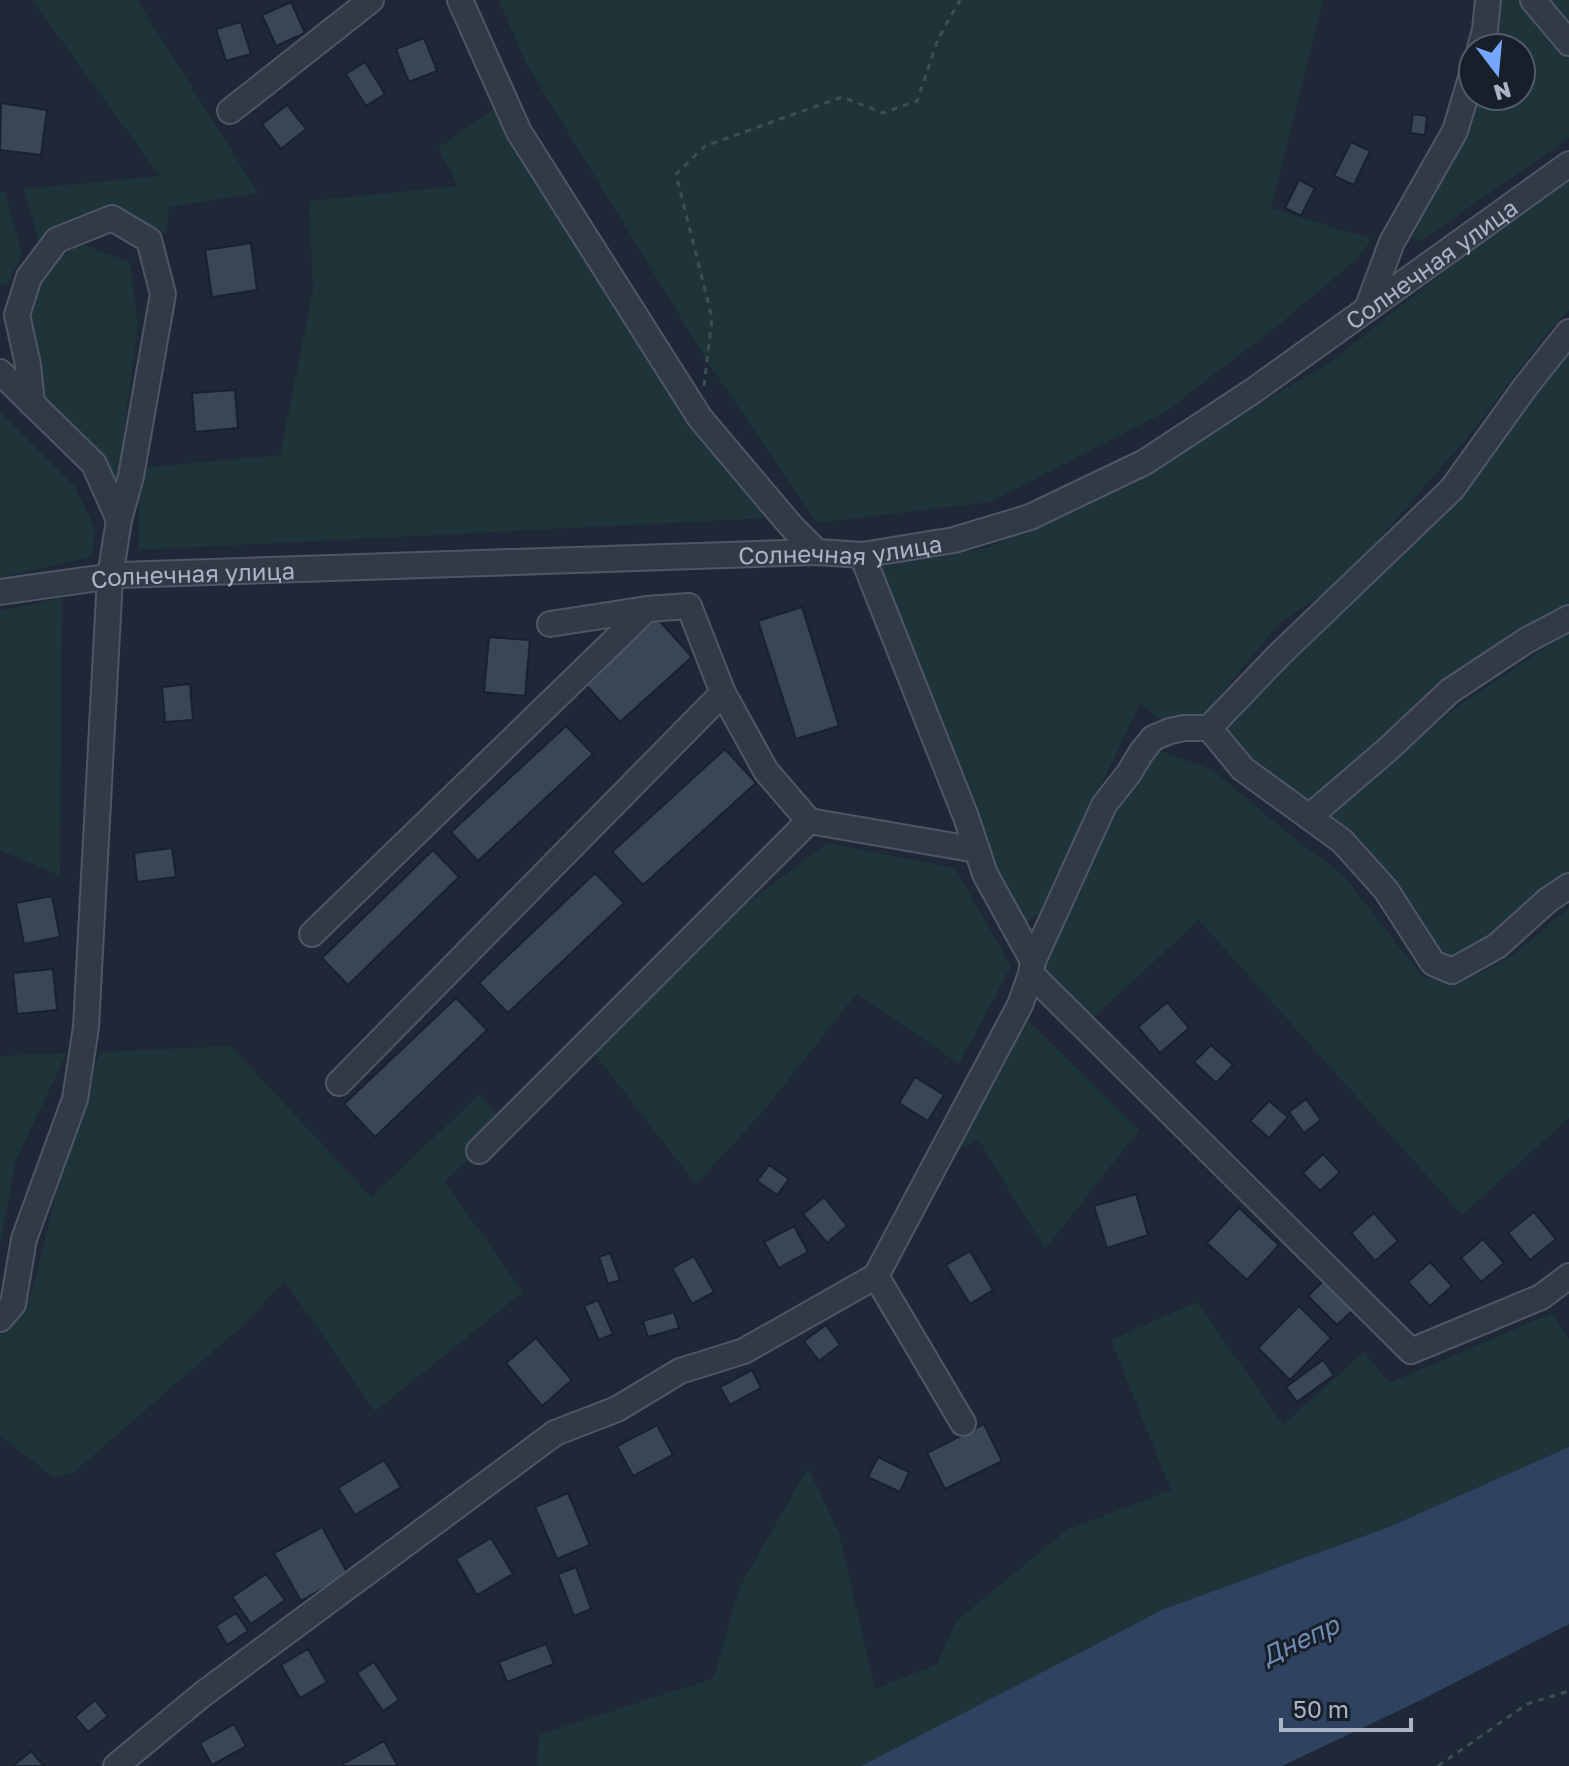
<svg xmlns="http://www.w3.org/2000/svg" width="1569" height="1766" viewBox="0 0 1569 1766" font-family="'Golos Text',sans-serif">
	<rect width="100%" height="100%" fill="#1e2837"/>
	<!-- green -->
	<path fill="#1f3438" d="M32 0H137L258 193 169 207 166 233 81 227 39 242 24 189 160 176Z
		M499 0H1323L1271 208 1372 239 1358 258 1281 323 1165 412 990 502 817 523 711 367 527 65Z
		M1494 0H1569V138L1419 242 1406 232 1477 96H1521V48H1485Z
		M502 104 771 518 139 550V468L280 455 313 290 309 201 458 186 438 148Z
		M1569 181V310L1544 337 1471 433 1343 581 1280 622 1198 722 1165 724 1140 703 1043 910 1023 925 981 848 875 568 987 548 1137 476 1332 361 1470 251Z
		M0 192H5L22 255 8 283 0 286Z
		M81 244 130 262 138 326 126 414 114 532 97 481 26 417 7 331 33 276Z
		M1569 324V613L1301 821 1204 737 1381 566Z
		M0 412 75 487 95 528 92 557 0 577Z
		M62 598 60 876 0 850V611Z
		M1569 632V878L1496 941 1447 965 1329 813 1461 704Z
		M1153 748 1213 770 1295 839 1342 874 1424 978 1463 982 1512 956 1569 908V1118L1462 1215 1199 920 1083 1027 1033 976 1103 823Z
		M828 843 955 868 1011 966 959 1064 857 993 760 1115 696 1184 593 1052 695 941Z
		M1018 1010 1139 1130 1045 1249 979 1140 951 1152Z
		M231 1046 371 1197 480 1094 507 1127 444 1181 523 1292 375 1411 285 1281 240 1328 73 1473 53 1477 0 1436V1335L32 1293 71 1131 100 1052Z
		M67 1053 16 1160 0 1245V1056Z
		M1197 1302 1283 1425 1364 1352 1389 1383 1552 1313 1569 1339V1447L1389 1527 1164 1609 861 1766H537L539 1735 714 1678 739 1588 808 1468 839 1533 875 1689 937 1664 956 1621 1067 1530 1171 1490 1111 1340Z"/>
	<!-- water -->
	<path fill="#2f4360" d="M1569 1447V1624L1421 1700 1282 1766H861L1164 1609 1389 1527Z"/>
	<!-- building -->
	<path fill="#394658" stroke="#19212e" stroke-width="2" d="M291 2 305 33 276 46 262 15Z
		M241 22 251 54 226 61 216 29Z
		M424 38 437 71 409 82 396 49Z
		M365 62 385 94 366 106 346 74Z
		M1 103 47 110 41 155 0 150Z
		M287 105 306 129 281 149 262 124Z
		M1413 114 1427 116 1425 135 1410 133Z
		M1351 142 1370 151 1354 185 1334 176Z
		M1299 180 1315 188 1301 216 1285 208Z
		M251 243 257 290 212 297 205 250Z
		M235 390 238 428 195 432 192 393Z
		M802 607 839 726 796 739 758 621Z
		M657 618 692 657 620 722 585 684Z
		M489 637 530 640 525 696 484 692Z
		M190 684 193 720 165 722 162 687Z
		M566 726 593 754 478 861 451 832Z
		M725 749 756 783 643 885 612 852Z
		M172 848 176 877 137 882 134 853Z
		M433 850 459 877 348 985 322 958Z
		M595 873 624 903 508 1013 479 983Z
		M52 896 60 937 24 944 16 903Z
		M53 969 57 1010 17 1014 13 973Z
		M456 998 487 1030 375 1137 344 1104Z
		M1167 1002 1189 1028 1160 1053 1138 1027Z
		M1211 1045 1233 1065 1216 1083 1194 1062Z
		M915 1077 944 1095 928 1121 899 1103Z
		M1306 1099 1321 1120 1304 1133 1289 1112Z
		M1269 1101 1288 1117 1269 1138 1250 1121Z
		M1323 1154 1340 1172 1320 1191 1303 1173Z
		M769 1165 789 1179 777 1195 757 1181Z
		M1136 1194 1148 1235 1107 1248 1094 1206Z
		M824 1197 847 1226 827 1243 803 1214Z
		M1239 1208 1279 1245 1247 1280 1207 1243Z
		M1534 1212 1556 1239 1530 1260 1508 1233Z
		M1374 1213 1398 1241 1375 1261 1351 1233Z
		M794 1226 808 1252 779 1268 764 1242Z
		M1483 1239 1504 1263 1481 1282 1461 1258Z
		M970 1251 993 1290 970 1304 946 1265Z
		M610 1253 620 1280 608 1284 599 1257Z
		M694 1256 714 1292 692 1304 672 1268Z
		M1430 1262 1452 1286 1430 1306 1408 1282Z
		M1324 1280 1353 1310 1337 1325 1308 1296Z
		M598 1300 613 1334 599 1340 584 1306Z
		M1299 1306 1331 1338 1290 1380 1258 1348Z
		M674 1312 679 1328 648 1337 643 1321Z
		M826 1325 840 1345 819 1361 804 1341Z
		M536 1338 572 1380 542 1406 506 1363Z
		M1323 1360 1334 1375 1297 1402 1286 1387Z
		M752 1370 761 1388 730 1405 720 1387Z
		M984 1424 1002 1461 945 1489 927 1453Z
		M657 1425 673 1455 633 1476 617 1446Z
		M878 1457 909 1472 900 1492 868 1477Z
		M384 1460 401 1487 355 1515 338 1488Z
		M568 1493 590 1545 557 1559 535 1507Z
		M322 1527 348 1574 301 1601 274 1553Z
		M491 1538 513 1574 477 1595 456 1559Z
		M576 1567 591 1609 574 1616 558 1574Z
		M266 1574 285 1600 251 1624 232 1597Z
		M236 1613 248 1631 227 1645 216 1626Z
		M546 1644 554 1664 507 1682 499 1662Z
		M308 1649 327 1682 300 1698 281 1665Z
		M374 1662 399 1700 383 1711 357 1673Z
		M95 1700 108 1716 88 1732 75 1717Z
		M234 1724 246 1746 212 1765 200 1743Z
		M384 1741 398 1766H344L343 1764Z
		M31 1751 44 1766H13Z"/>
	<g fill="none" stroke-linecap="round" stroke-linejoin="round">
		<defs>
			<g id="minor">
				<path d="M460 0 519 132 700 418 792 527 817 552"/>
				<path d="M1533 0 1569 43"/>
				<path d="M1480 48 1485 30 1488 0"/>
				<path d="M230 111 371 0"/>
				<path d="M1367 309 1392 242 1455 131 1473 71"/>
				<path d="M0 372 94 464 119 520 110 577 86 1027 75 1099 24 1239 13 1304 0 1319"/>
				<path d="M32 404 28 365 17 315 29 277 57 240 112 218 149 240 163 294 131 476 119 520"/>
				<path id="s1" d="M0 592 120 575 817 552 862 555 954 540 1030 517 1145 462 1253 391 1569 164"/>
				<path d="M550 624 647 609 689 606 723 693"/>
				<path d="M1209 728 1243 769 1309 817 1387 750 1450 691 1527 640 1569 618"/>
				<path d="M1309 817 1342 841 1386 890 1433 963 1452 971 1497 946 1548 900 1569 886"/>
				<path d="M312 934 647 609"/>
				<path d="M1033 961 1104 805 1129 773 1141 753 1153 738 1170 731 1184 728H1209L1279 655 1452 489 1526 386 1569 332"/>
				<path d="M1031 974 1411 1351 1541 1297 1569 1276"/>
				<path d="M339 1083 723 693 766 771 809 821"/>
				<path d="M479 1151 809 821 977 850"/>
				<path d="M876 1276 963 1423"/>
				<path d="M116 1766 203 1694 555 1433 617 1409 680 1371 744 1351 876 1276 1020 1005 1031 974 1033 961 985 874 966 817 862 555"/>
			</g>
		</defs>
		<!-- minor casing -->
		<use href="#minor" stroke="#4f5766" stroke-width="28"/>
		<!-- path -->
		<path stroke="#3a5053" stroke-width="3" stroke-dasharray="6 6" stroke-linecap="butt" d="M704 386 712 318 676 174 705 146 842 97 883 113 917 101 938 39 960 0
			M1438 1766 1527 1704 1569 1691"/>
		<!-- minor -->
		<use href="#minor" stroke="#313a47" stroke-width="24"/>
	</g>
	<g text-anchor="middle" dominant-baseline="central" stroke-width="6" stroke-linejoin="round" paint-order="stroke">
		<!-- street labels -->
		<g font-size="24" fill="#abb4c5" stroke="#171f2b">
			<text stroke="none"><textPath href="#s1" startOffset="1512">Солнечная улица</textPath></text>
			<text stroke="none"><textPath href="#s1" startOffset="842">Солнечная улица</textPath></text>
			<text stroke="none"><textPath href="#s1" startOffset="194">Солнечная улица</textPath></text>
		</g>
		<!-- water labels -->
		<g font-size="26" font-style="italic" fill="#708ab0" stroke="#171f2b">
			<text transform="translate(1300 1640) rotate(-25)">Днепр</text>
		</g>
	</g>
	<!-- north arrow -->
	<g transform="translate(1497 72) rotate(164)"><circle r="38" fill="#171f2b" stroke="#525b69" stroke-width="2"/>
	<path d="M0-6L14 30L0 20L-14 30Z" fill="#75a7ff"/>
	<text y="-12" font-size="22" font-weight="bold" text-anchor="middle" fill="#abb4c5">N</text>
	</g>
	<!-- scale -->
	<path d="M1281 1718v12h130v-12" fill="none" stroke="#abb4c5" stroke-width="4"/>
	<text x="1293" y="1718" font-size="24" fill="#abb4c5" stroke="#171f2b" stroke-width="6" paint-order="stroke">50 m</text>
</svg>
